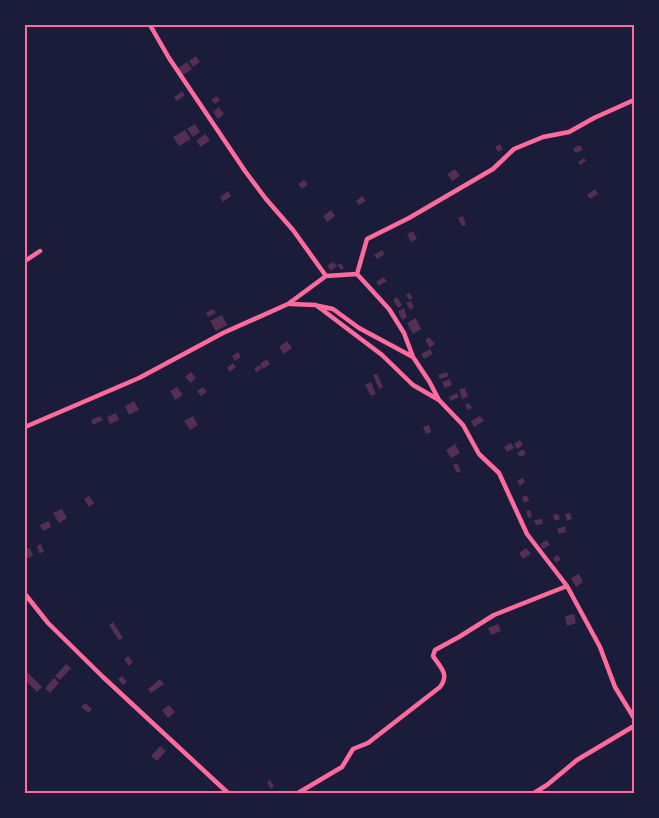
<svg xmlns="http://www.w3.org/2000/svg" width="659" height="818" viewBox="0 0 659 818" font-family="Roboto,sans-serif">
	<rect width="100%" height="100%" fill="#1b1b3a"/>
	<!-- building -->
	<path fill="#542f53" d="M196 56 200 62 193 67 189 61Z
		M187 62 192 69 183 75 178 68Z
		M182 91 185 95 177 101 174 97Z
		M217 96 220 100 215 104 211 100Z
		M219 107 224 114 218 119 213 112Z
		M195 124 200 132 193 137 187 129Z
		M185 130 191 139 179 146 173 137Z
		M205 134 210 140 201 147 196 141Z
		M500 144 503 149 498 152 495 147Z
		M580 145 583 150 575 153 573 148Z
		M584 158 586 161 580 165 578 162Z
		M455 169 460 176 452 181 447 174Z
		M304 180 308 184 302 189 298 184Z
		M595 189 598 194 590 199 587 195Z
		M228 191 231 196 223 202 220 197Z
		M362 196 366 201 359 205 356 201Z
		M331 210 335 216 327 222 323 216Z
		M463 216 466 225 462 226 458 218Z
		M413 231 417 239 411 242 407 234Z
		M382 250 385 254 377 259 374 255Z
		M333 262 337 266 331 271 327 266Z
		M341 263 344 268 341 270 337 265Z
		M383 277 387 281 379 286 376 282Z
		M409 293 413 298 409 300 406 295Z
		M397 297 402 305 398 308 393 300Z
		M411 301 414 307 410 310 406 303Z
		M404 308 407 317 402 320 398 311Z
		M213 309 216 313 208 317 206 313Z
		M222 315 227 325 216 331 210 321Z
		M416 318 421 329 413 334 407 323Z
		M429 337 435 344 430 348 425 340Z
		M287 341 292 348 284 354 279 347Z
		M430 349 433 354 424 359 421 354Z
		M238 352 241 357 235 361 232 356Z
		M267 359 270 364 263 369 260 364Z
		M233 363 236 367 230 372 227 368Z
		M259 365 262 368 257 372 254 369Z
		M191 372 196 378 191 383 185 377Z
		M447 372 449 376 440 379 438 375Z
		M377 374 383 387 379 389 373 375Z
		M450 379 452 385 445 388 442 382Z
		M371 382 376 394 371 396 365 385Z
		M177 387 183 395 175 400 170 391Z
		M203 387 207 392 201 396 197 391Z
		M465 388 468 397 462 399 459 389Z
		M457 393 459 397 451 401 449 397Z
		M134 401 139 410 129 415 125 406Z
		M469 403 472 408 468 410 465 405Z
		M116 413 119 420 110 424 107 417Z
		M100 416 103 420 93 425 91 420Z
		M193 416 198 425 190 430 184 421Z
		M480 416 484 421 474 427 471 421Z
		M429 425 431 432 426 434 423 427Z
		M520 440 523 445 517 449 514 444Z
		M511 443 514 448 507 452 504 447Z
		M455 444 460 453 451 458 446 450Z
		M523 449 526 454 520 457 517 453Z
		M457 463 461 471 457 473 453 465Z
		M523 478 525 482 520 486 517 481Z
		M527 495 529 501 524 503 522 497Z
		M89 496 94 503 89 507 84 499Z
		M62 509 67 518 59 523 53 513Z
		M530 510 532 517 528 518 526 511Z
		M570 513 572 519 567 521 565 514Z
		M558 514 560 519 555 521 553 515Z
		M542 519 543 524 536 525 534 520Z
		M49 521 51 527 43 531 40 525Z
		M565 526 566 532 559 534 557 529Z
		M547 540 550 545 543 549 540 544Z
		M41 544 44 552 39 553 37 546Z
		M30 548 33 556 25 559V549Z
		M526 548 531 554 523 559 519 553Z
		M557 555 561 559 556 563 553 559Z
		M579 574 583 582 576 587 571 578Z
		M574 614 576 623 567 626 565 616Z
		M113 622 123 638 119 640 109 625Z
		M498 624 501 631 491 635 488 628Z
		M128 656 133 662 129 666 124 659Z
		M66 664 71 668 60 680 55 676Z
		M25 670 42 687 37 692 25 680Z
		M122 676 127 682 123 685 118 679Z
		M54 678 59 683 50 693 45 688Z
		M160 679 164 684 151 693 148 689Z
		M85 703 92 709 89 713 81 707Z
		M169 705 175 712 168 718 162 710Z
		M160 746 166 751 157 761 151 756Z
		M270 780 274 786 271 789 267 782Z"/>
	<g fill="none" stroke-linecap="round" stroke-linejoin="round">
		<!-- minor -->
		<path stroke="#ff6b9d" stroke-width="4.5" d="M150 25 169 58 245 171 266 199 293 230 326 276 357 274 367 239 409 218 493 169 514 149 543 137 569 132 594 118 634 100
			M25 261 40 251
			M357 274 389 309 404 333 413 357 429 381 439 400 463 425 479 454 499 473 527 534 567 586 600 647 615 687 634 718
			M290 304 316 305 382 355 413 385 439 400
			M319 306 333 309 359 328 413 357
			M25 427 139 378 223 333 288 304 326 276
			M25 594 48 623 103 677 228 793
			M298 793 342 767 353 749 368 743 440 687C450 674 440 667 433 656L435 650 459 637 494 615 567 586
			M534 793 547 785 577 760 634 726"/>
	</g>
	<!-- border -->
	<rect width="659" height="818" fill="none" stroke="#1b1b3a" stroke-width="52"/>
	<rect x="26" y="26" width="607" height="766" fill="none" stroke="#ff6b9d" stroke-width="2"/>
</svg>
